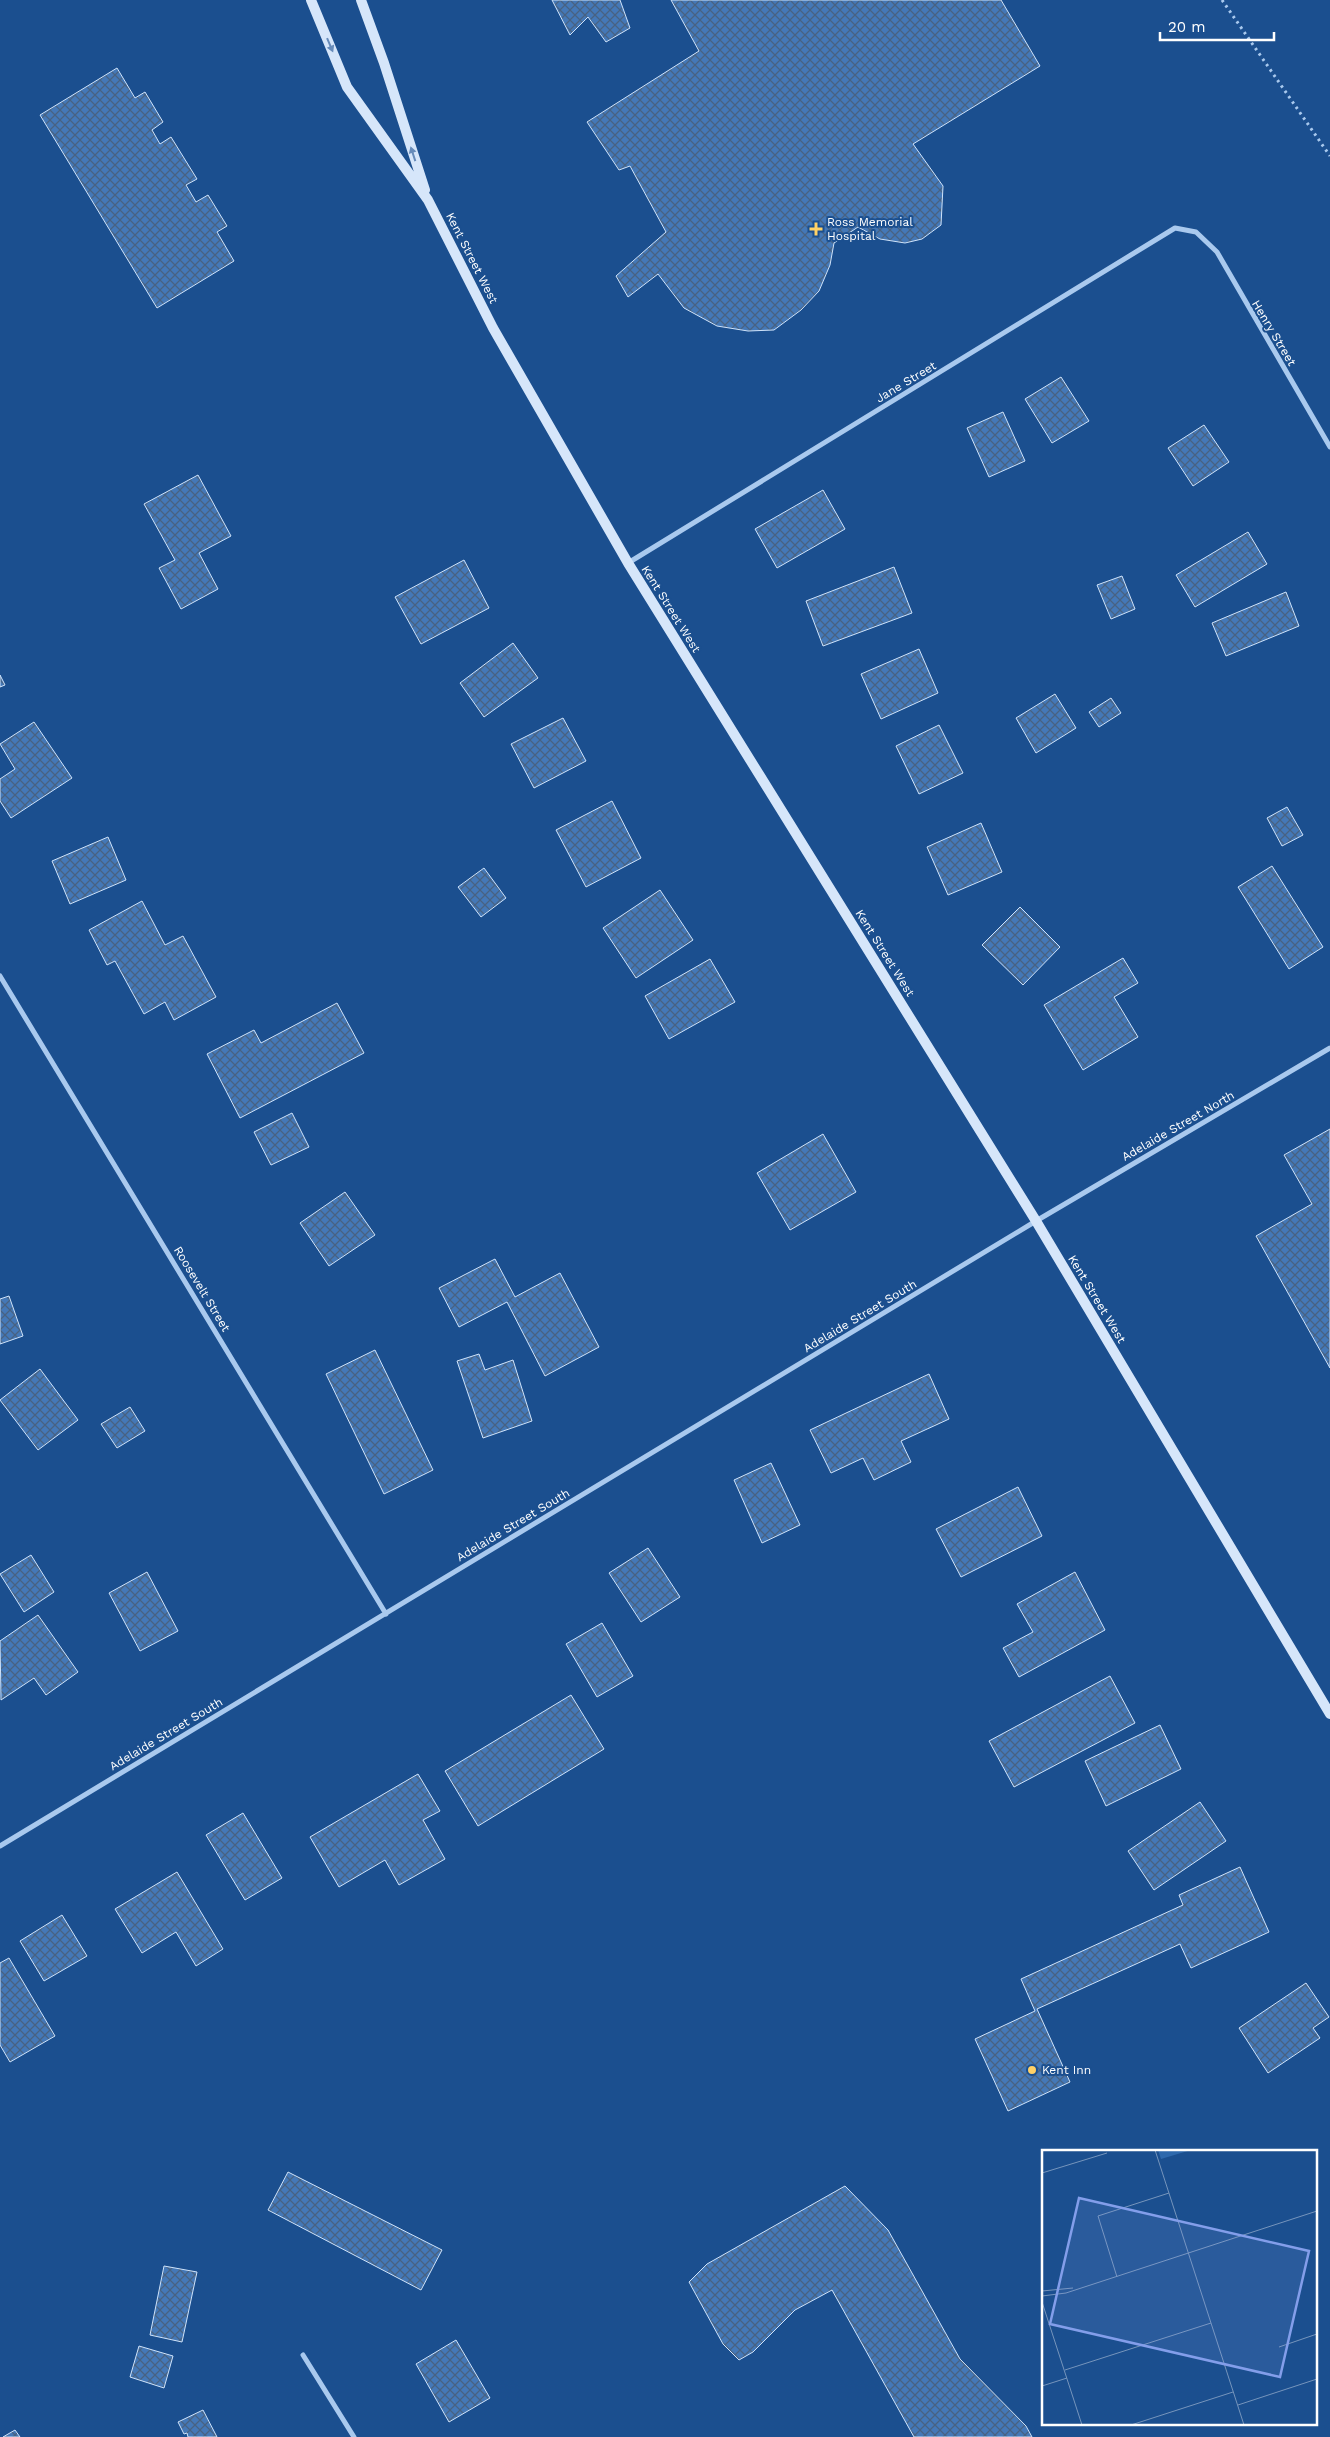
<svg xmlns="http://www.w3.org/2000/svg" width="1330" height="2437" viewBox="0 0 1330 2437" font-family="'Work Sans',sans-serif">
	<defs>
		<pattern id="building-cross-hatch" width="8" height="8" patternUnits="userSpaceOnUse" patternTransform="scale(1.25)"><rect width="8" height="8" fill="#4478b7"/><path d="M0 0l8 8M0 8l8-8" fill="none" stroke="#486282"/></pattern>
	</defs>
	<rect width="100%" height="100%" fill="#1b4f8f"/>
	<!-- building -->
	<path fill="url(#building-cross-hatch)" stroke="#cfe3fa" d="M552 0H620L630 28 606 42 588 17 570 35Z
		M671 0H1001L1040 66 913 144 943 186 941 225 922 239 905 243 880 239 858 227 834 243 830 265 819 291 801 310 774 330 748 331 717 326 684 308 658 274 628 297 616 276 666 232 630 166 619 170 587 122 699 51Z
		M117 68 135 98 145 92 163 122 152 130 160 144 171 137 197 179 186 185 196 202 208 195 227 226 217 232 234 261 157 308 40 115Z
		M1061 377 1089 421 1052 443 1025 399Z
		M1003 412 1025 461 989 477 967 428Z
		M1204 425 1229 462 1193 486 1168 448Z
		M198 475 231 536 199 553 218 589 181 609 159 568 175 560 144 504Z
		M823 490 845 529 777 568 755 529Z
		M1248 532 1267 564 1195 607 1176 575Z
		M464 560 489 608 421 644 395 597Z
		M894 567 912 613 823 646 806 601Z
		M1122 576 1135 609 1111 619 1097 585Z
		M1286 592 1299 626 1226 656 1212 623Z
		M513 643 538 678 484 717 460 683Z
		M919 649 938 693 881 719 861 674Z
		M0 675 5 685 0 687Z
		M1055 694 1076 728 1036 753 1016 718Z
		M1111 698 1121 713 1099 727 1089 712Z
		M563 718 586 761 534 788 511 744Z
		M34 722 72 778 11 818 0 801V779L15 769 0 744Z
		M939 725 963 773 919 794 896 746Z
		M612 801 641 858 586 887 556 830Z
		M1287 807 1303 835 1282 846 1267 818Z
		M981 823 1002 872 948 895 927 847Z
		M108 837 126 880 70 904 52 861Z
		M1272 866 1323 947 1289 969 1238 887Z
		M484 868 506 898 481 917 458 887Z
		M660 890 693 940 636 978 603 928Z
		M142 901 165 945 183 936 216 997 174 1020 165 1002 144 1014 115 961 107 965 89 930Z
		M1020 907 1060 947 1023 985 982 945Z
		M1123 958 1138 983 1114 997 1138 1037 1083 1070 1044 1005Z
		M710 959 735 1002 669 1039 645 996Z
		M337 1003 364 1053 240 1118 207 1054 254 1030 261 1043Z
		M292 1113 309 1147 271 1165 254 1132Z
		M1330 1129V1368L1256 1236 1312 1204 1284 1155Z
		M823 1134 856 1192 790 1230 757 1173Z
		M345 1192 375 1235 329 1266 300 1223Z
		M495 1259 515 1297 560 1273 599 1347 545 1376 507 1302 459 1327 439 1288Z
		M9 1296 23 1336 0 1344V1299Z
		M375 1350 433 1470 384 1494 326 1374Z
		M479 1354 485 1370 513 1360 532 1421 483 1438 457 1361Z
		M40 1369 78 1420 38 1450 0 1400Z
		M929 1374 949 1419 901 1441 911 1462 874 1480 863 1458 831 1473 810 1430Z
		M130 1407 145 1431 117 1448 101 1424Z
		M771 1463 800 1525 762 1543 734 1480Z
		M1018 1487 1042 1536 961 1577 936 1529Z
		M648 1548 680 1597 641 1622 609 1573Z
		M31 1555 54 1592 24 1612 0 1574Z
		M147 1572 178 1631 140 1651 109 1593Z
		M1075 1572 1105 1630 1019 1677 1003 1648 1033 1632 1017 1604Z
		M38 1615 78 1672 46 1695 34 1678 1 1700 0 1641Z
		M602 1623 633 1676 597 1697 566 1644Z
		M1110 1676 1135 1723 1014 1787 989 1741Z
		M571 1695 604 1749 478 1826 445 1771Z
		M1160 1725 1181 1769 1106 1806 1085 1761Z
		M418 1774 440 1811 423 1820 445 1859 399 1885 385 1860 339 1887 310 1837Z
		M1200 1802 1226 1841 1154 1890 1128 1851Z
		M243 1813 282 1878 245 1900 206 1835Z
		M1240 1867 1269 1932 1191 1968 1180 1944 1037 2009 1070 2082 1008 2111 975 2039 1035 2011 1021 1979 1183 1905 1179 1895Z
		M177 1872 223 1949 196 1966 176 1932 142 1953 115 1909Z
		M62 1915 87 1956 44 1981 20 1941Z
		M9 1958 55 2036 10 2062 0 2045V1963Z
		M1306 1983 1329 2017 1313 2028 1320 2038 1268 2073 1239 2028Z
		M288 2172 442 2250 421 2290 268 2210Z
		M845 2186 888 2230 960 2359 1026 2426 1032 2437H914L832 2290 795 2310 753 2352 739 2360 723 2344 689 2282 707 2264Z
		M164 2266 197 2272 182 2342 150 2335Z
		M456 2340 490 2398 449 2422 416 2364Z
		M139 2346 173 2356 164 2388 130 2377Z
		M203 2410 217 2437H188L187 2433 184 2434 178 2422Z
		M15 2430 20 2437H3Z"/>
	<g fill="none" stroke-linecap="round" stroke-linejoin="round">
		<!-- path -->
		<path stroke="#a9c9ee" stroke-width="3" stroke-dasharray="2.5 4" stroke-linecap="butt" d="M1222 0 1330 156"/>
		<!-- minor -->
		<path stroke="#a9c9ee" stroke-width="5" d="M628 563 1175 228 1196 232 1217 252 1330 447
			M0 976 386 1614
			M0 1846 1036 1221 1330 1048
			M303 2355 354 2437"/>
		<!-- secondary -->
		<path stroke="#d6e6fa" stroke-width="10" d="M311 0 347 87 428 200 493 328 628 563 1036 1221 1330 1714
			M361 0 384 63 425 190"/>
	</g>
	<!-- one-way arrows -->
	<defs><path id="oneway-solid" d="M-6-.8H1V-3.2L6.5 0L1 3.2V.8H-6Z" transform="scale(1.25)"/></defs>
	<g fill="#668bba">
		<use href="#oneway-solid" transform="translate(330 45) rotate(67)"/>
		<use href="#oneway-solid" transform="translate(413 154) rotate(-108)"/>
	</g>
	<!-- markers -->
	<g fill="#ffd166" stroke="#1b4f8f" stroke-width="2">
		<path d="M813.5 221.5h5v5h5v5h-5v5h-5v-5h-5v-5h5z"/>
		<circle cx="1032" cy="2070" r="5"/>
	</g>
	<g text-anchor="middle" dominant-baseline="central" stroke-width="4" stroke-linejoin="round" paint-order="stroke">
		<!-- poi labels -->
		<g font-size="12" fill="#fff" stroke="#1b4f8f" text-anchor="start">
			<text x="827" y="222">Ross Memorial<tspan x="827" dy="14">Hospital</tspan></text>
			<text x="1042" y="2070">Kent Inn</text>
		</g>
		<!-- street labels -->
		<g font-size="12" fill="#fff" stroke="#1b4f8f">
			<text transform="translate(472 258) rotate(63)">Kent Street West</text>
			<text transform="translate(1274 333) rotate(59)">Henry Street</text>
			<text transform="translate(906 382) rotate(-31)">Jane Street</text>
			<text transform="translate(671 609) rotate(58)">Kent Street West</text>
			<text transform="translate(885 953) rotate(58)">Kent Street West</text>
			<text transform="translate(1178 1126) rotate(-30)">Adelaide Street North</text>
			<text transform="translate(202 1289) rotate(59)">Roosevelt Street</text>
			<text transform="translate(1097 1299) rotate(59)">Kent Street West</text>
			<text transform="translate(860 1316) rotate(-31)">Adelaide Street South</text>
			<text transform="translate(513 1525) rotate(-31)">Adelaide Street South</text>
			<text transform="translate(166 1734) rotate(-31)">Adelaide Street South</text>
		</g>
	</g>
	<!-- overview -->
	<g transform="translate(1042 2150)">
		<rect width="275" height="275" fill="#1b4f8f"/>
		<path d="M116 0H149L119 9Z" fill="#2e69ad"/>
		<path fill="none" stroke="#7695bc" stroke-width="1" d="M113 0 202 275M0 23 65 3M75 127 56 66 127 43M0 141 31 138M0 146 24 143 275 61M0 152 40 275M237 197 275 184M23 220 169 173M0 236 25 228M196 255 275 229M89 275 191 242"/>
		<path fill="#839eea" fill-opacity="0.15" stroke="#839eea" stroke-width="2.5" d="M37 48 267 101 238 227 8 174Z"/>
		<rect width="275" height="275" fill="none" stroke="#fff" stroke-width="2.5"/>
	</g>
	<!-- scale -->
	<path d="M1160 32v8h114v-8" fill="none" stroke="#ffffff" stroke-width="2.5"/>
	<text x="1168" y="32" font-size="15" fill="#ffffff" stroke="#1b4f8f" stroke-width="4" paint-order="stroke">20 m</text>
</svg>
